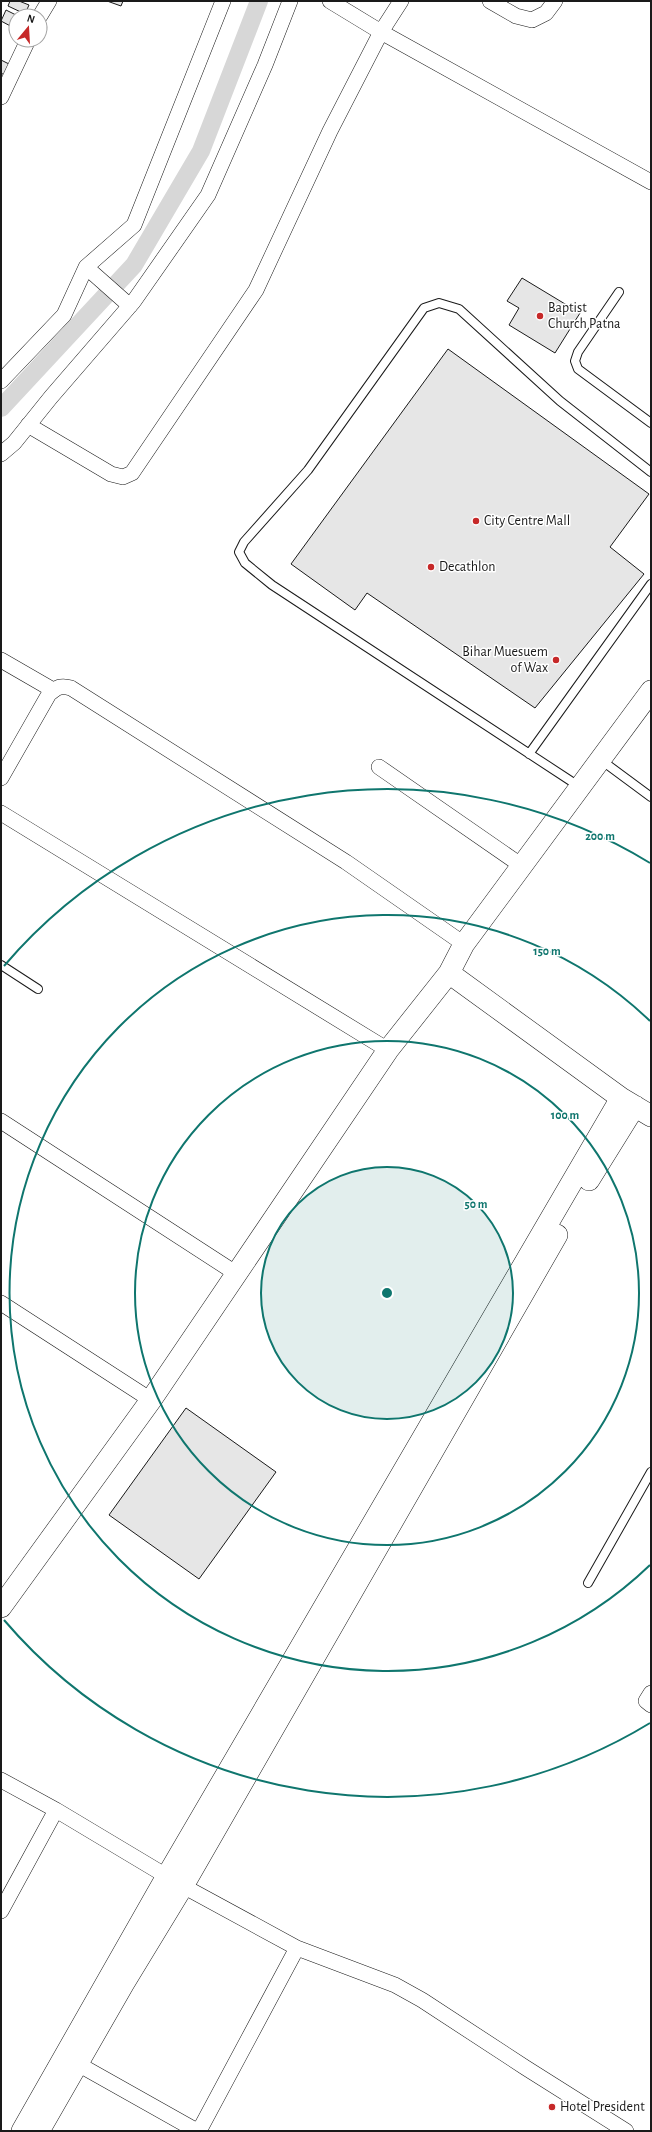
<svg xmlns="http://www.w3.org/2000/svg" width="652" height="2132" viewBox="0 0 652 2132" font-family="'Alegreya Sans',sans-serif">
	<rect width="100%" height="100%" fill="#fff"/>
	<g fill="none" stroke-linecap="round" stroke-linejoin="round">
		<!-- canal -->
		<path stroke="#d7d7d7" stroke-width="18" d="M1 408 134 265 201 151 259 1"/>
	</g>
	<!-- building -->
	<path fill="#e6e6e6" stroke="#1a1a1a" d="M10 1H19L29 5 25 14 8 6Z
		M107 1H123L121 6Z
		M6 10 18 16H16V29L1 21Z
		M1 60 11 65 6 76 1 73Z
		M522 278 580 313 555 353 509 325 519 308 507 301Z
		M448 349 649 494 610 547 644 574 535 708 367 593 355 610 291 564Z
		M186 1408 276 1472 199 1579 109 1515Z"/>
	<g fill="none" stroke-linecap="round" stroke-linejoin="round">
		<defs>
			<path id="lane" d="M619 292 578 352 575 361 578 369 651 423
				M529 754 651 584
				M601 760 651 797
				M580 787 272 585 245 563 239 552 244 542 308 470 424 308 439 303 459 309 560 401 651 472
				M1 965 38 989
				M588 1583 651 1472"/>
			<path id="street" d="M330 1 381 32 651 182
				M490 1 516 16 532 20 546 13 555 1
				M40 16 49 1
				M1 97 28 40
				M86 267 130 306
				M1 381 64 315 86 267 134 225 223 1
				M28 425 111 474 123 477 132 473 256 290 330 131 381 32 401 1
				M1 454 14 443 51 397 134 301 208 195 265 65 290 1
				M1 660 53 690
				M379 767 522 866
				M1 778 49 694C57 687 61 685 71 688L346 862 464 944
				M1 813 388 1050
				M1 1121 237 1274
				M1 1303 151 1400
				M651 1693 646 1701 651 1705
				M1 1780 56 1810 183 1886 297 1948 395 1985 422 2000 526 2068 626 2131
				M1 1911 56 1810
				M69 2059 197 2131
				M199 2131 297 1948"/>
			<path id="secondary" d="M449 973 621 1098 651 1116
				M589 1180 635 1106
				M1 1607 151 1400 388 1050 449 973 464 944 651 691
				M22 2131 167 1876 621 1098
				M39 2131 124 1983 183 1886 557 1235"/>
		</defs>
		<!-- lane casing -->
		<use href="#lane" stroke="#1a1a1a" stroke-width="10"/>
		<!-- street casing -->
		<use href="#street" stroke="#1a1a1a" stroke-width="16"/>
		<!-- secondary casing -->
		<use href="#secondary" stroke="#1a1a1a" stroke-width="22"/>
		<!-- lane -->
		<use href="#lane" stroke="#fff" stroke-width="8"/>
		<!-- street -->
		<use href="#street" stroke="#fff" stroke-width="15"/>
		<!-- secondary -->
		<use href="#secondary" stroke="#fff" stroke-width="21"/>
	</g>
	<!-- distance rings -->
	<circle cx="387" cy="1293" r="126" fill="#0f766e" fill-opacity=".12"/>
	<g fill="none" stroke="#0f766e" stroke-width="2">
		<circle cx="387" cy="1293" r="126"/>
		<circle cx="387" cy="1293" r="252"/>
		<path d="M650 1565A378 378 0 1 1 650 1021"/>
		<path d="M650 1723A504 504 0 0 1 4 1620M4 966A504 504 0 0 1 650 863"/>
	</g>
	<!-- markers -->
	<g fill="#c62828" stroke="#fff" stroke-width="1.5">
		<circle cx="540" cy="316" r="4"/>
		<circle cx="476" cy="521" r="4"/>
		<circle cx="431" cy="567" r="4"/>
		<circle cx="556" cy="660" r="4"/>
		<circle cx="552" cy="2107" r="4"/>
	</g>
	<g text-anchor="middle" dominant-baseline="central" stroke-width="3" stroke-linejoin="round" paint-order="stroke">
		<!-- poi labels -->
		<g font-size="14" fill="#1a1a1a" stroke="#fff" text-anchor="start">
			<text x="548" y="308">Baptist<tspan x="548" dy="16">Church Patna</tspan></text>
			<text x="484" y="521">City Centre Mall</text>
			<text x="439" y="567">Decathlon</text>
			<text x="548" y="652" text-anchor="end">Bihar Muesuem<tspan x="548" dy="16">of Wax</tspan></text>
			<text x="560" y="2107">Hotel President</text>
		</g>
	</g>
	<circle cx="387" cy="1293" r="6" fill="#0f766e" stroke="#fff" stroke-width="2"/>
	<g font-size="12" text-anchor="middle" font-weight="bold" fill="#0f766e" stroke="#fff" stroke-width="3" stroke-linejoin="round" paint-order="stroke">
		<text x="600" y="840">200 m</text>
		<text x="547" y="955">150 m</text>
		<text x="565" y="1119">100 m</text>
		<text x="476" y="1208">50 m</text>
	</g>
	<!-- border -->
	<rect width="652" height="2132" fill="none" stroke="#1a1a1a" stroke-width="4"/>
	<!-- north arrow -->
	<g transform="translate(28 28) rotate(18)"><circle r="19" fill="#ffffff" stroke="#a3a3a3"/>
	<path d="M0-3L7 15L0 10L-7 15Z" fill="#c62828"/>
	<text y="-6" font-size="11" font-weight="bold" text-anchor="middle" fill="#1a1a1a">N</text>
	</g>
</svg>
